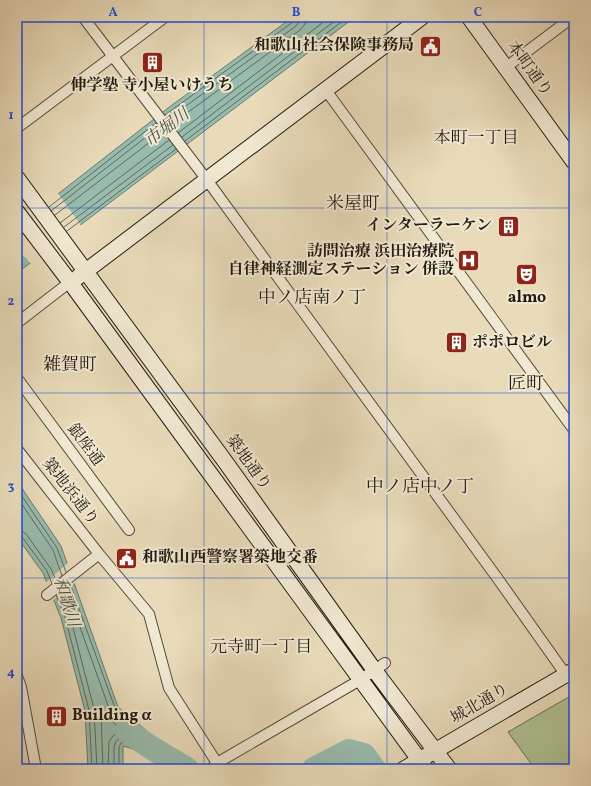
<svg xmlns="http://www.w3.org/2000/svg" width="591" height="786" viewBox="0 0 591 786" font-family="Vollkorn,'Noto Serif JP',serif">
	<rect width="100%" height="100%" fill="#e9dbba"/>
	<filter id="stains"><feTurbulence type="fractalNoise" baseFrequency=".005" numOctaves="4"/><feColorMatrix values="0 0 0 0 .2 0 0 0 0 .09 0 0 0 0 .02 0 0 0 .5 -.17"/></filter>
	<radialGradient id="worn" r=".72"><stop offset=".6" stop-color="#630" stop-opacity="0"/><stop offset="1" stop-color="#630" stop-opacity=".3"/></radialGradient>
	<!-- green -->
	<path fill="#b0c194" stroke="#686e52" d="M574 694V769H535L508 732Z"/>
	<!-- water -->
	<path fill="#98bbad" stroke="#687b6e" d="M293 17H355L17 273V226L172 105Z
		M17 481 61 546 118 707 159 741 151 754 123 746V769H88L85 711 61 618 43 573 17 537Z"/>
	<!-- pier -->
	<path fill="#e9dbba" d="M57 192 82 227 32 265 25 257 17 253V224Z
		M69 562 76 582 52 601 45 583Z"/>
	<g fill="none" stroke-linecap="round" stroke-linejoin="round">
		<!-- shore -->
		<path stroke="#5c6a5e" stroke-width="1" d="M165 115 293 22 295 17
			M168 119 296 26 299 22 300 17
			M172 124 300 30 305 24 306 17
			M178 133 330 17
			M182 137 340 17
			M185 141 348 17
			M49 207 156 123
			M51 211 159 127
			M55 215 163 132
			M60 223 169 140
			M64 227 173 145
			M67 231 176 149
			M17 489 57 548 66 572
			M17 497 53 550 62 576
			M17 530 22 531 26 534 51 569 56 580
			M17 535 22 537 47 571 52 584
			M70 584 115 708 153 742 148 749 125 742 121 743 119 747V769
			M66 588 110 711 141 739 139 741 123 737 116 741 114 747V769
			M61 592 70 616 94 709 97 769
			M56 595 65 617 89 710 92 769
			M103 769 101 714 103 712 121 730 113 736 109 742 108 769"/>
		<!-- river -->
		<path stroke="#98bbad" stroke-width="24" d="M127 731 150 747 187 769
			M314 769 349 751 364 755 374 769"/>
		<defs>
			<path id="street" d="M83 17 207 180 498 579 566 675
				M505 68 573 17
				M325 89 574 430
				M17 128 165 17
				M17 323 70 282
				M17 378 129 530
				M17 449 99 554 149 614 169 688 217 763
				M47 595 99 554
				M17 676 21 687 36 769
				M211 769 217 763 360 680 385 663"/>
			<path id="secondary" d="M469 17 574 162
				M17 178 224 460 375 671 449 769
				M17 212 70 282 426 769
				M78 277 422 17
				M404 769 574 670"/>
		</defs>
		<!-- street casing -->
		<use href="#street" stroke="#534a3a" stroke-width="12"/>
		<!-- secondary casing -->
		<use href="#secondary" stroke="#211a10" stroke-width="17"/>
		<!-- street -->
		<use href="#street" stroke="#f1e8d2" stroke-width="10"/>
		<!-- secondary -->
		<use href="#secondary" stroke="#f1e8d2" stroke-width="15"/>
	</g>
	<!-- grid -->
	<path fill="none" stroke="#1d4ed8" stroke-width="1" stroke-opacity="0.55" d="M204 17V769M387 17V769M17 208H574M17 393H574M17 578H574"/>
	<!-- icons -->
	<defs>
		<symbol id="civic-square" viewBox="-11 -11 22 22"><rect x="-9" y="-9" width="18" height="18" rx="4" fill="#8f2418" stroke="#f1e8d2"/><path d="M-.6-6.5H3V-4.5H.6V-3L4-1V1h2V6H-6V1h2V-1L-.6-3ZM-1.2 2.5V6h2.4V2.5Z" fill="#fff"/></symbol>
		<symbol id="building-square" viewBox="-11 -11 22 22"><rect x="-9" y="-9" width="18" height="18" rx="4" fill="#8f2418" stroke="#f1e8d2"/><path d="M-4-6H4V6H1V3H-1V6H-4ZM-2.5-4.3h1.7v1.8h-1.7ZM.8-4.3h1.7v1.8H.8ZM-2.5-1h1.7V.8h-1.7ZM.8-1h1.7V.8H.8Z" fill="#fff"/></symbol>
		<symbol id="hospital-square" viewBox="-11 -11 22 22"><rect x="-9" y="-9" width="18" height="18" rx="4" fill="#8f2418" stroke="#f1e8d2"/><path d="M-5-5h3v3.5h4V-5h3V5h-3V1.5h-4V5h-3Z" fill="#fff"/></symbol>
		<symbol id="theatre-square" viewBox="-11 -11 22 22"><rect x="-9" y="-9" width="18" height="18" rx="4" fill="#8f2418" stroke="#f1e8d2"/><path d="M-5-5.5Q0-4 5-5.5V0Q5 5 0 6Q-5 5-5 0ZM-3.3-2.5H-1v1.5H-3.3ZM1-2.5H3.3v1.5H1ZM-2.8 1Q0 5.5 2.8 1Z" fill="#fff"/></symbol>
	</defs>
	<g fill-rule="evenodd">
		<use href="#civic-square" x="418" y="34" width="25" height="25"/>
		<use href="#building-square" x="140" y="50" width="25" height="25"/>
		<use href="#building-square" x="496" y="214" width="25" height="25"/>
		<use href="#hospital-square" x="456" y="248" width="25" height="25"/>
		<use href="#theatre-square" x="514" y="262" width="25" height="25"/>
		<use href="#building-square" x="444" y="330" width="25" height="25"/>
		<use href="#civic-square" x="114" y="546" width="25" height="25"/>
		<use href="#building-square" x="44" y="704" width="25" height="25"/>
	</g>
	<g text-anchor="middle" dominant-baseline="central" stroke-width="4" stroke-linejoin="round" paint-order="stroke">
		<!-- poi labels -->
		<g font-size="16" font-weight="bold" fill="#211a10" stroke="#f1e8d2" text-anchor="end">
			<text x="414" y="46">和歌山社会保険事務局</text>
			<text x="152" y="86" text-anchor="middle">伸学塾 寺小屋いけうち</text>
			<text x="492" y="226">インターラーケン</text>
			<text x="454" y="252">訪問治療 浜田治療院<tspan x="454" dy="18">自律神経測定ステーション 併設</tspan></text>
			<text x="527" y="298" text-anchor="middle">almo</text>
			<text x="472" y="343" text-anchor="start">ポポロビル</text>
			<text x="142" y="558" text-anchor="start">和歌山西警察署築地交番</text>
			<text x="72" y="716" text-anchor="start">Building α</text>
		</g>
		<!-- street labels -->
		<g font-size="16" fill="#211a10" stroke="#f1e8d2">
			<text transform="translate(529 69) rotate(54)">本町通り</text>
			<text transform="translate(85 445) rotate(53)">銀座通</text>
			<text transform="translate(248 463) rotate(54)">築地通り</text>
			<text transform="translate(70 492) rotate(52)">築地浜通り</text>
			<text transform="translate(480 704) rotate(-30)">城北通り</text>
		</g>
		<!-- water labels -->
		<g font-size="17" font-style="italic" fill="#4b5247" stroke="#f1e8d2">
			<text transform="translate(167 128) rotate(-37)">市堀川</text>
			<text transform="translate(66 602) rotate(73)">和歌川</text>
		</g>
		<!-- neighbourhood labels -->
		<g font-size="17" fill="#211a10" stroke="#f1e8d2">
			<text x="476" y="138">本町一丁目</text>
			<text x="261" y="647">元寺町一丁目</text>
		</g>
		<!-- quarter labels -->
		<g font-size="18" fill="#211a10" stroke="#f1e8d2">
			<text x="353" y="204">米屋町</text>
			<text x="312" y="298">中ノ店南ノ丁</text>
			<text x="70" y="365">雑賀町</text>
			<text x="526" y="384">匠町</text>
			<text x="420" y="487">中ノ店中ノ丁</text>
		</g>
	</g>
	<!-- margin -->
	<rect width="591" height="786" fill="none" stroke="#e9dbba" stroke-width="44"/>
	<rect x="22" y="22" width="547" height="742" fill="none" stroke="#1d4ed8" stroke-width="1.5"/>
	<g font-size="13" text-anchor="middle" font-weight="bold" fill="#1d4ed8">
		<text x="113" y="16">A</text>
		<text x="296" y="16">B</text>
		<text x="478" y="16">C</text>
		<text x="11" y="119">1</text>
		<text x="11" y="305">2</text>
		<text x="11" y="490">3</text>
		<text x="11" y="676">4</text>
	</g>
	<rect width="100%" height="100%" filter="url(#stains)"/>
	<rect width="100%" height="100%" fill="url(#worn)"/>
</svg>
